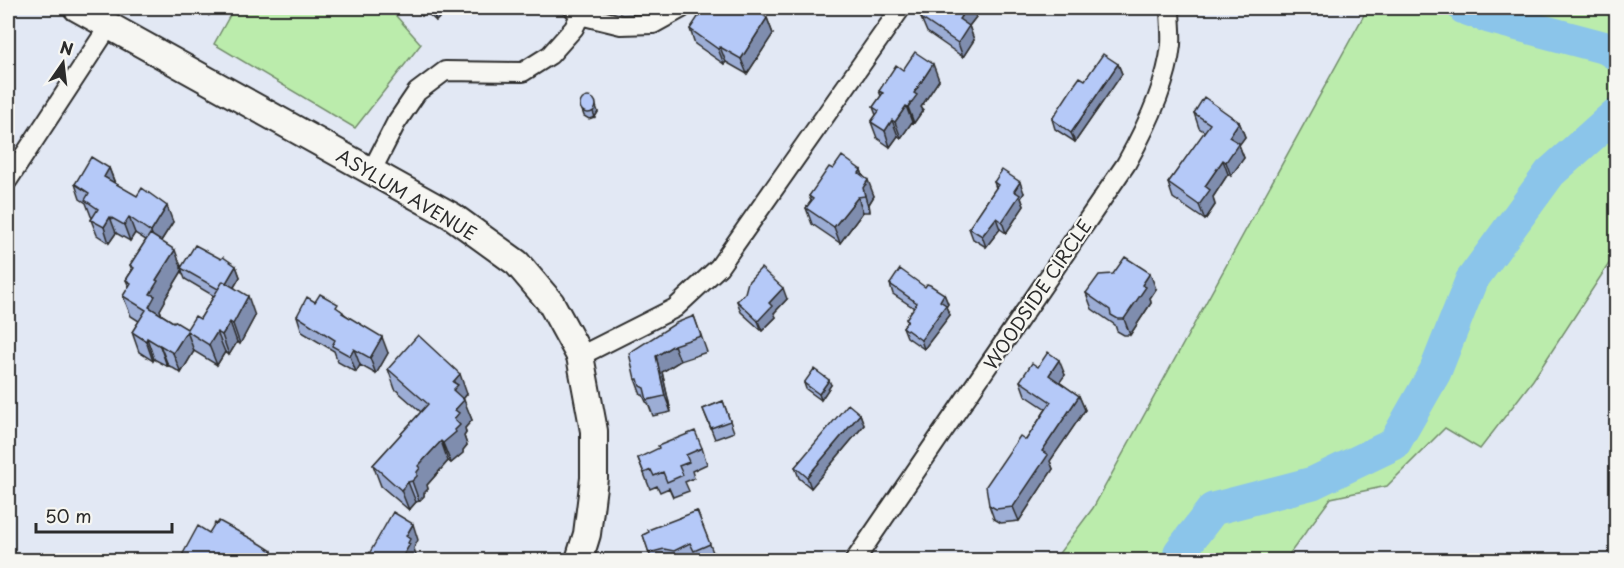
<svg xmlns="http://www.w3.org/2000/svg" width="1624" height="568" viewBox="0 0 1624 568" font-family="'Playpen Sans',sans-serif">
	<rect width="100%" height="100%" fill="#e2e8f4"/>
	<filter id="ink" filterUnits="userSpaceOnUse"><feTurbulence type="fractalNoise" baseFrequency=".0167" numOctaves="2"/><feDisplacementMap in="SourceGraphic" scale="12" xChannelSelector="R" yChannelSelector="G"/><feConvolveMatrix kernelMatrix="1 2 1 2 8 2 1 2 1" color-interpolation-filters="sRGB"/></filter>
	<g filter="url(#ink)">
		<!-- green -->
		<path fill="#bbecac" stroke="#738c6c" stroke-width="1.5" d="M234 8H389L421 44 355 128 214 44Z
			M1365 8H1616V253L1533 380 1480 449 1445 428 1387 486 1331 498 1285 560H1054L1093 508 1365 13Z"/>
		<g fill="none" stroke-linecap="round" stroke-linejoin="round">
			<!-- river -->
			<path stroke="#8bc5ea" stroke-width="33" d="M1464 8 1489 17 1606 48 1616 54
				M1182 560 1180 552 1213 509 1313 483 1394 444 1435 372 1471 281 1550 173 1616 114"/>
			<defs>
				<path id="minor" d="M573 8 580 15 621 25 653 24 682 8
					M371 172 396 123 417 92 445 71 523 72 550 55 574 28 580 15
					M8 180 109 26
					M580 356 675 308 719 267 901 8
					M855 560 1126 164C1145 130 1167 85 1171 45 1172 33 1170 20 1170 8"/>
				<path id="secondary" d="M77 8 452 216 517 263 551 303 580 356 594 431V478L587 534 579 560"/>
			</defs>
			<!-- minor casing -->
			<use href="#minor" stroke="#2b2b2b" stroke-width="22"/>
			<!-- secondary casing -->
			<use href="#secondary" stroke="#2b2b2b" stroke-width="30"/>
			<!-- minor -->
			<use href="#minor" stroke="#f6f6f2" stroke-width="18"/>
			<!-- secondary -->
			<use href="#secondary" stroke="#f6f6f2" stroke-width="26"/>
		</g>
		<!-- wall -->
		<path fill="#9cadd5" stroke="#2b2b2b" stroke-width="1.5" fill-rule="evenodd" d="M190 8H213L209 15 199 9 198 12Z
			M413 8H449L436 21 426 12 422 16Z
			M929 8H977L974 13 976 17 969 26 974 40 963 57 927 32 921 18Z
			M767 18 773 34 747 74 726 62 724 64 695 44 690 29Z
			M1118 64 1122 74 1075 142 1055 129 1052 119 1085 80Z
			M903 70 939 80 921 107 923 110 914 123 912 122 901 138 898 136 890 147 877 138 871 122 876 115 873 107 881 96 879 91Z
			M580 104 598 112 595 117 589 119 584 116Z
			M1194 113 1239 122 1245 137 1239 145 1244 158 1231 176 1228 174 1213 197 1215 205 1205 220 1173 198 1168 183 1205 132 1199 128Z
			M109 168 115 183 173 222 161 241 182 267 221 259 236 266 240 277 234 287 255 316 240 344 237 342 229 355 225 352 217 365 194 351 181 373 168 365 167 366 154 359 153 361 139 352 132 332 139 321 131 316 123 296 129 287 126 280 132 270 130 265 146 240 135 233 130 241 116 233 109 243 97 235 91 220 92 217 91 216 86 203 80 199 75 184ZM182 271 185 279 214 296 200 319 187 329 173 322 162 315 160 310 165 301V299Z
			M833 169 861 170 863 176 874 196 869 204 870 212H863L840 243 812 224 806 208 811 201 809 196Z
			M994 182 1024 193 1021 198 1024 206 1006 233 1000 229 986 247 973 239 969 228 996 188Z
			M890 284 925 287 944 294 948 304 946 307 950 315 924 349 907 337 903 327 907 322 906 319 914 308 893 294Z
			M1156 289 1150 298 1151 303 1130 335H1124L1117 331 1115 325 1092 309 1086 293Z
			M787 299 774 313 776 317 762 331 741 312 737 301Z
			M315 302 340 310 388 353 376 374 360 365 356 372 338 362 334 351 302 332 297 316Z
			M694 316 707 352 680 361 662 372 671 412 653 416 648 403 646 402 643 395H641L635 379Z
			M1038 367 1065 375 1059 382 1079 396 1085 410 1050 461 1053 469 1019 521 1001 523 994 519 989 505 1026 440 1046 409 1025 395 1020 381Z
			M388 369 467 394 463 399 472 420 465 428 466 433 464 436 467 445 463 450V453L451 463 448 461 427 485 428 489 424 493V496L419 501 416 502 409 510 381 486 373 465 421 412 395 389Z
			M804 383 831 385 821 400 806 389Z
			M723 401 734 432 715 439 703 409Z
			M860 414 864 425 811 488 799 478 795 467Z
			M702 448 707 464 692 471 694 478 685 482 689 491 673 497 669 488 660 492 657 486 650 489 638 458Z
			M697 511 716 560 697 561 696 559 693 561H652L643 535Z"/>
		<!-- shaded-wall -->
		<path fill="#7f8dae" stroke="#2b2b2b" stroke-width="1.5" d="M207 8H213L209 15Z
			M419 8H425L426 12 422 16Z
			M431 8H449L436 21Z
			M967 8H978L974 13 976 17 969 26 974 40 963 57 958 43 959 19Z
			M767 18 773 34 747 74 741 59Z
			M720 47 726 62 724 64 718 49Z
			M933 64 939 80 921 107 923 110 914 123 908 107 914 93Z
			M1118 64 1122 74 1075 142 1071 133Z
			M594 100 598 112 595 117 593 112Z
			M906 106 912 122 901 138 895 122Z
			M892 120 898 136 890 147 885 131Z
			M1239 122 1245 137 1239 145 1244 158 1231 176 1226 162 1229 137Z
			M1223 160 1228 174 1213 197 1215 205 1205 220 1199 205 1205 186Z
			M109 168 115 184 104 177Z
			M861 170 866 184 868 180 874 196 869 204 870 212 865 196 859 173Z
			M1020 182 1024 193 1021 198 1024 206 1006 233 1002 222 1014 191Z
			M858 197 863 212 840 243 834 227Z
			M167 206 173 222 157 247 151 232Z
			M110 217 116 233 109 243 104 227Z
			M129 217 135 233 130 241 124 225Z
			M996 218 1000 229 986 247 982 236Z
			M175 250 182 269 181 268 182 271 165 299V301L160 310 162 316 149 307 150 294 156 280Z
			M236 266 240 277 225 302 221 291Z
			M1150 273 1156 289 1150 298 1151 303 1130 335 1124 319 1142 285Z
			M783 288 787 299 774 313 776 317 762 331 758 321 769 303Z
			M944 294 948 304 946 307 950 315 924 349 921 340 940 301Z
			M248 296 255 316 240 344 233 324Z
			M230 322 237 342 229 355 222 335Z
			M187 331 194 351 181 373 173 353Z
			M217 332 225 352 217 365 209 345Z
			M382 337 388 353 376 374 370 358Z
			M147 338 154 359 153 361 146 341Z
			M160 345 168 365 167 366 160 346Z
			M674 345 680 361 662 372 671 412 665 396 656 356Z
			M354 349 360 365 356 372 350 356Z
			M1059 360 1065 375 1054 390 1049 375Z
			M460 374 467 394 463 399 464 400 472 420 465 428 466 433 464 436 467 445 463 450V453L451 463 443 443 454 419 455 410 453 382Z
			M829 380 831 385 821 400 819 394Z
			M1079 396 1085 410 1050 461 1053 469 1019 521 1013 507 1042 451Z
			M860 414 864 425 811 488 807 477Z
			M441 441 448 461 427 485 428 489 424 493V496L419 501 412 481 418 466Z
			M408 482 416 502 409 510 401 490Z
			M413 524 418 540 414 548 416 555 415 557 416 560 400 561 406 536Z
			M272 551 275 561H266Z"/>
		<!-- building -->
		<path fill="#b5c9f8" stroke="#2b2b2b" stroke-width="1.5" d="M704 8H753L767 18 741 59 720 47 718 49 690 29Z
			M929 8H967L959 19 969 26 958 43 921 18Z
			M915 52 933 64 914 93 917 95 908 107 906 106 895 122 892 120 885 131 871 122 879 111 873 107 883 93 879 91 896 65 903 70Z
			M1103 54 1118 64 1071 133 1052 119 1075 84 1080 77 1085 80Z
			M1204 97 1239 122 1229 137 1239 143 1226 162 1223 160 1205 186 1210 190 1199 205 1168 183 1210 124 1194 113Z
			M580 105a8 8 0 1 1 16 0a8 8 0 1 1-16 0Z
			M842 156 861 170 859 173 868 180 863 188 865 196 858 197 834 227 806 208 813 199 809 196 829 167 833 169Z
			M91 157 109 168 104 177 137 196 142 188 167 206 151 232 129 217 124 225 110 217 104 227 91 220 98 209 85 200 89 193 75 184Z
			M1002 170 1020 182 1014 191 1020 195 1002 222 996 218 982 236 969 228 998 185 994 182Z
			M150 234 175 250 156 280 158 281 150 294 155 296 149 307 173 322 174 321 187 329 195 316 200 319 223 281 248 296 233 324 230 322 222 335 217 332 209 345 187 331 173 353 160 345V346L147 338 146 341 132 332 146 310 123 296 131 283 126 280 134 268 130 265Z
			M195 245 221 259 223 257 236 266 226 283 223 281 218 289 181 268Z
			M1125 257 1150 273 1142 285 1146 287 1124 319H1118L1111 315 1110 310 1086 293 1099 275 1113 274Z
			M761 268 783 288 769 303 772 306 758 321 737 301 745 293 748 282Z
			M900 269 925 287 927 284 930 285 944 294 940 301 946 305 921 340 903 327 908 320 906 319 917 303 890 284Z
			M320 294 338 304 336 307 343 312 342 313 382 337 370 358 354 349 350 356 332 346 335 340 297 316 307 297 315 302Z
			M694 316 701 336 674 345 656 356 665 396 647 400 644 388 640 386 638 379H635L629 353 676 323Z
			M418 335 460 374 453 382 458 385 453 390 464 400 455 410 459 413 454 419 460 425 455 430 456 432 443 443 441 441 418 466 420 468 417 472V476L412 481 408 482 401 490 373 465 428 404 388 369Z
			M1048 352 1059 360 1049 375 1079 396 1042 451 1048 455 1013 507 996 509 989 505 986 486 1020 436 1026 440 1051 402 1020 381 1032 363 1038 367Z
			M814 369 829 380 819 394 804 383Z
			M723 401 730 421 711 428 703 409Z
			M848 404 860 414 807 477 795 467Z
			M695 431 702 448 686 455 689 462 679 466 683 475 667 482 663 472 654 476 651 470 644 473 638 458 659 448 658 446Z
			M697 511 710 544 694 551 690 543 674 551 664 549 649 553 643 535 649 532 648 530Z
			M393 512 413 524 406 536 410 539 408 543 410 544 400 561H365Z
			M219 521 261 544 272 551 266 561H179L198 526 209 533 215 523 217 524Z"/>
	</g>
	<g text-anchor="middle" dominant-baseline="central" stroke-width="4.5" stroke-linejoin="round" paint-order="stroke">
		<!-- street labels -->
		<g font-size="18" fill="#2b2b2b" stroke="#f6f6f2">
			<text transform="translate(407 194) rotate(31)">ASYLUM AVENUE</text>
			<text transform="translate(1037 294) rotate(-56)">WOODSIDE CIRCLE</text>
		</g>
	</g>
	<!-- margin -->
	<rect width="1624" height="568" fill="none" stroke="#f6f6f2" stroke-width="30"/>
	<rect x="15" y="15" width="1594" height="538" fill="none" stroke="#2b2b2b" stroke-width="2" filter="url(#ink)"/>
	<!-- north arrow -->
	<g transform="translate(63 63) rotate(14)" stroke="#f6f6f2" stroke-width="4.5" paint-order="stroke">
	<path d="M0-4.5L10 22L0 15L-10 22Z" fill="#2b2b2b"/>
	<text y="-9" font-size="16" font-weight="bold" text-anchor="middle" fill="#2b2b2b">N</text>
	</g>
	<!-- scale -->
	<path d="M36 523v9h136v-9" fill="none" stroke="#2b2b2b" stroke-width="3"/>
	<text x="45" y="523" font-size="18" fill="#2b2b2b" stroke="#f6f6f2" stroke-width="4.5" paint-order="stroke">50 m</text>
</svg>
